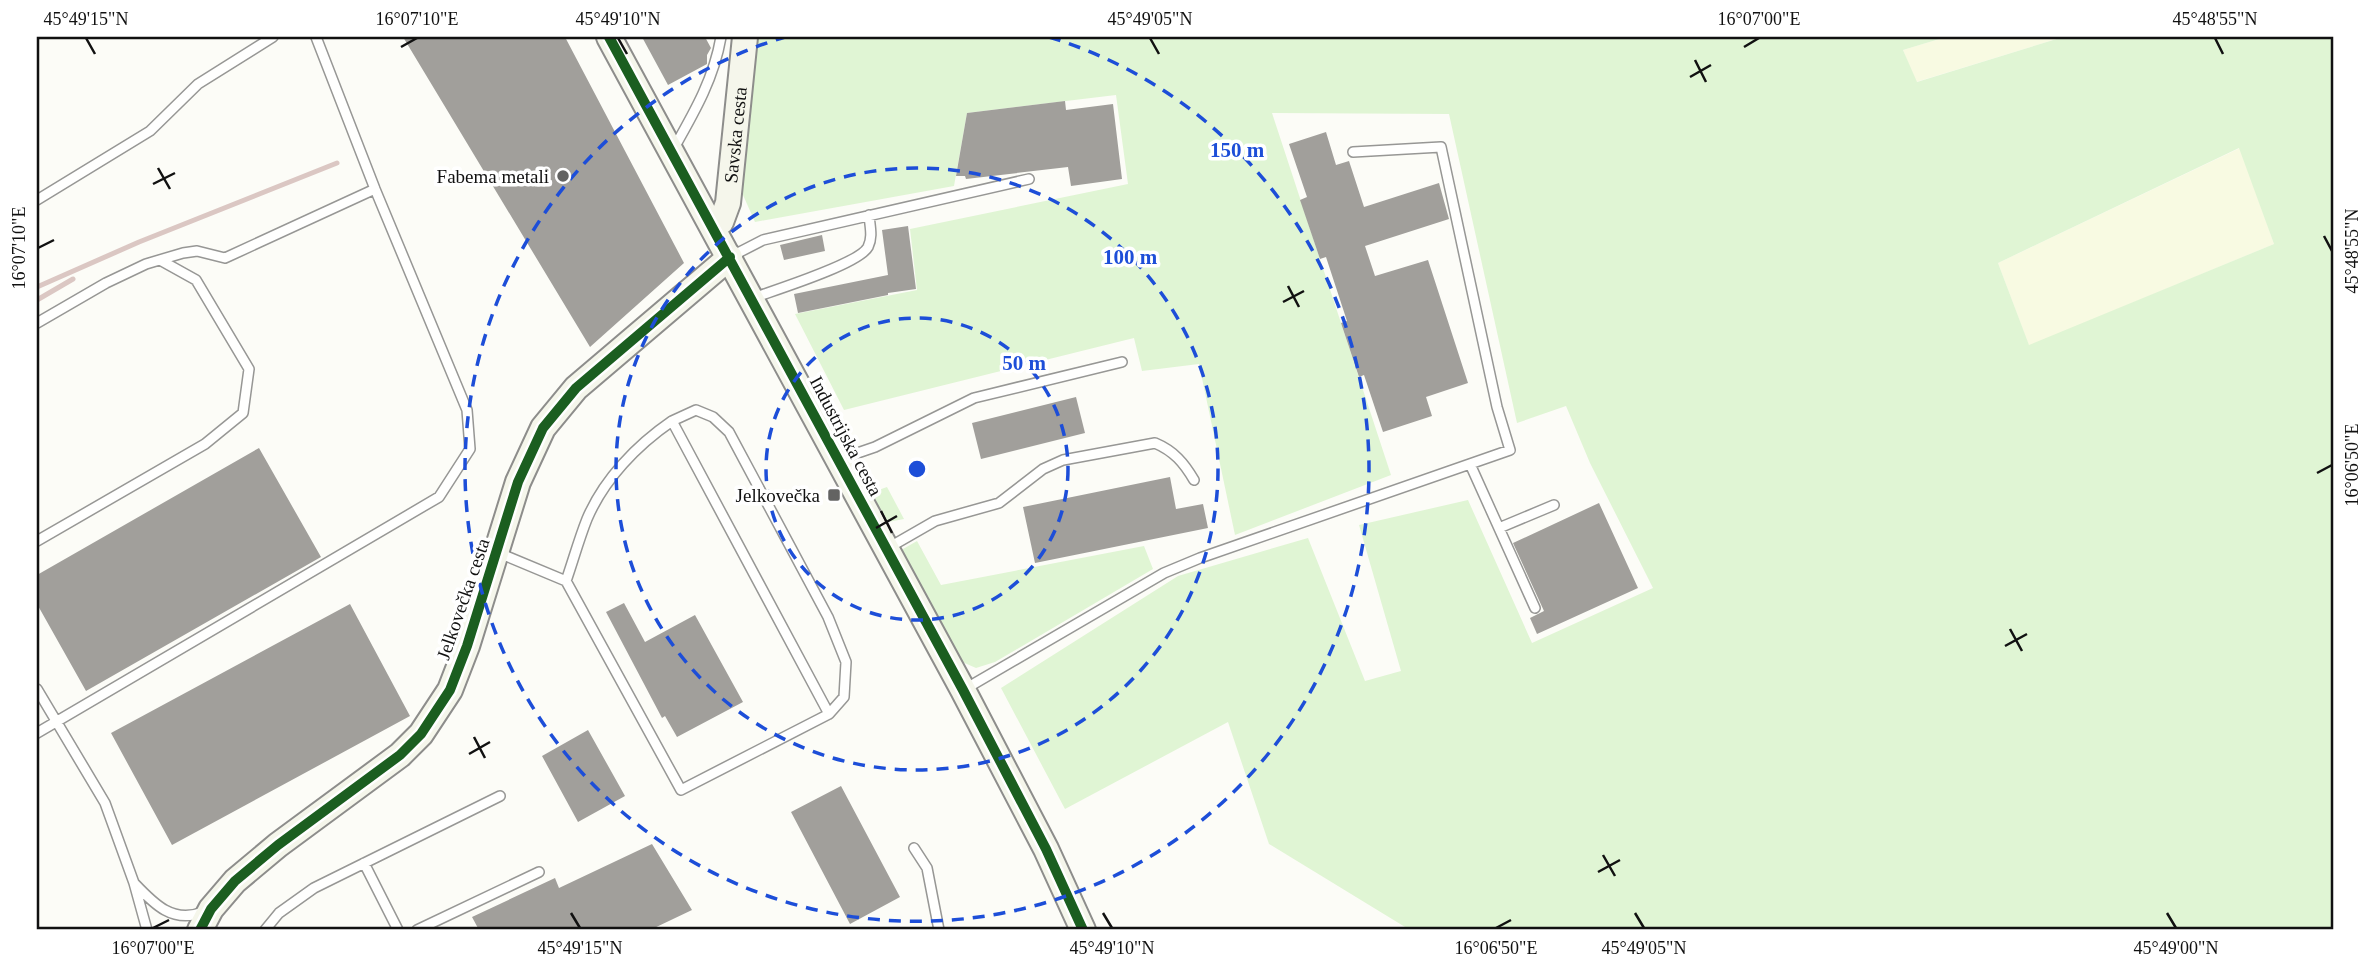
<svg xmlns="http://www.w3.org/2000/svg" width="2371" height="967" viewBox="0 0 2371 967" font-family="'Times New Roman',serif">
	<rect width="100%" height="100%" fill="#fcfcf7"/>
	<!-- farmland -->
	<path fill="#f8fae2" d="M1946 37H2063L1916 82 1903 50Z
		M2240 148 2274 244 2029 346 1998 263Z"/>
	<!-- green -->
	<path fill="#e0f5d4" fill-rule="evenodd" d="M757 37H1946L1903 50 1917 82 2063 37H2334V930H1410L1269 844 1228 722 1065 809 1001 688 1178 576 1308 538 1365 681 1401 671 1359 525 1468 500 1532 643 1653 588 1590 463 1566 406 1517 423 1449 114 1272 113 1391 475 1235 535 1199 364 1142 371 1134 338 844 410 795 314 917 290 910 229 1128 184 1116 95 967 113 954 186 755 222 743 195 742 187ZM2239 148 2274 244 2029 345 1998 263Z
		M887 487 904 519 888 522 884 521 874 495 876 491Z
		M917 541 941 585 1144 546 1153 569 995 662 976 668 960 661 902 552 903 549Z"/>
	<!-- building -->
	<path fill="#a19f9b" d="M403 37H565L684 263 590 347Z
		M642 37H705L711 48 707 55V64L668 85Z
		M1065 101 1066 110 1113 104 1122 179 1071 186 1068 167 966 179 965 176H956L967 113Z
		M1326 132 1336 165 1349 161 1364 207 1439 183 1449 219 1365 246 1375 276 1428 260 1468 383 1426 397 1432 416 1383 432 1364 375 1359 377 1341 323 1347 321 1326 257 1320 259 1300 200 1307 197 1289 144Z
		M908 226 916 289 888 293V295L798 313 794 294 888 275 882 230Z
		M822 235 825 251 784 260 780 245Z
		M1076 397 1085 433 981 459 972 423Z
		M259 448 321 557 86 691 37 604V575Z
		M1170 477 1176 509 1203 504 1208 528 1035 563 1023 507Z
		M1599 503 1638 588 1537 634 1530 618 1544 611 1513 543Z
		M624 603 645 642 695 615 743 702 677 737 665 716 662 718 606 612Z
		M350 604 410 716 172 845 111 733Z
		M588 730 625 796 578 822 542 756Z
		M841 786 900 897 850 924 791 812Z
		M652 844 692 910 650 930H479L472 917 555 878 559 888Z"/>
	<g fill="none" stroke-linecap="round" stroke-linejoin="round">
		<defs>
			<path id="lane" d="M674 148C695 111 714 78 721 37
				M37 200 150 131 198 84 273 37
				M730 257 763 240 1029 179
				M753 298C775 290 859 264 868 247 873 237 870 227 869 215
				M37 323 106 283 146 264 183 253 197 251 225 258 375 189
				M672 421 696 410 713 417 729 432 828 617 846 662 844 697 829 714
				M840 459 875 447 974 398 1122 362
				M1470 464 1535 608
				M1499 528 1554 505
				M37 541 205 444 243 413 249 369 196 280 160 260
				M888 548 935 521 999 503 1043 469 1063 460 1155 443C1174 451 1184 463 1194 480
				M499 553 566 581 681 790 829 714 672 421C637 445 604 479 587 519 579 539 573 561 566 581
				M37 689 105 803 134 883 147 930
				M965 689 1164 573 1200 558 1510 450 1497 407 1441 147 1353 152
				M37 733 439 497 470 449 467 410 375 189 316 37
				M914 848 927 868 939 930
				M364 863 398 930
				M135 884C154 904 173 924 203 912
				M265 930 279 913 314 888 500 796
				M417 930 539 872"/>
			<g id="secondary">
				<path d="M609 37 963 690 1046 849 1083 930"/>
				<path id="s1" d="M713 227 721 222 728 203 745 37"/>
				<path d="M200 930 211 909 235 881 278 845 400 755 421 734 450 690 467 646 518 482 543 428 576 388 730 257"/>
			</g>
		</defs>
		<!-- lane casing -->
		<use href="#lane" stroke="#979795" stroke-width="12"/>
		<!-- secondary casing -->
		<use href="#secondary" stroke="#8d8d8b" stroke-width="28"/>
		<!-- lane -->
		<use href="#lane" stroke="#fffffe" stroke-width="9"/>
		<!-- secondary -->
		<use href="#secondary" stroke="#f5f6eb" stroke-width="24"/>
		<!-- rail -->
		<path stroke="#dbc7c3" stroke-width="5" d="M37 287 139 242 337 163
			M37 300 73 279"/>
		<defs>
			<path id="cycleway" d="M609 37 963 690 1046 849 1083 930
				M200 930 211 909 235 881 278 845 400 755 421 734 450 690 467 646 518 482 543 428 576 388 730 257"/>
		</defs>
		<!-- cycleway casing -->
		<use href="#cycleway" stroke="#fff" stroke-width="15"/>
		<!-- cycleway -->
		<use href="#cycleway" stroke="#1b5e20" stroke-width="10"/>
	</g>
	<!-- ticks -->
	<path fill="none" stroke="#111" stroke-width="2.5" d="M86 38 95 54M618 38 627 54M1150 38 1159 54M2215 38 2223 54M401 47 417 38M1744 47 1759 38M1695 60 1706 82M1690 77 1711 65M158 168 170 189M153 184 175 173M2324 236 2332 251M38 248 54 240M1288 286 1299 307M1283 302 1304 291M2317 473 2332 465M881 511 892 533M876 528 897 516M2010 629 2022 651M2005 646 2027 634M474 737 485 758M469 754 490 742M1603 855 1615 876M1598 872 1620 860M571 913 580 928M1103 913 1112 928M1635 913 1644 928M2167 913 2176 928M153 928 169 920M1496 928 1511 920"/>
	<!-- distance rings -->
	<g fill="none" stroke="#1d4ed8" stroke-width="3.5" stroke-dasharray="12 9">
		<circle cx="917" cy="469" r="151"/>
		<circle cx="917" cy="469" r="301"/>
		<path d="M1049 37A452 452 0 1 1 785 37"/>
	</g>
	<!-- markers -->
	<g fill="#636362" stroke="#fff" stroke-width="2.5">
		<circle cx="563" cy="176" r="7"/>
		<rect x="827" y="488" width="14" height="14" rx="3.5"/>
	</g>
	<g text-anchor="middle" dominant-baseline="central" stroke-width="7" stroke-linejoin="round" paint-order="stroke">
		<!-- street labels -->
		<g font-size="19" fill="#111" stroke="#fff">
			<text stroke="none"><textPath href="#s1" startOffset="98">Savska cesta</textPath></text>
			<text transform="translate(846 436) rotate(62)">Industrijska cesta</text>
			<text transform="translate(463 599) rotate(-71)">Jelkovečka cesta</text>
		</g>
		<!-- poi labels -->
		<g font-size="19" fill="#111" stroke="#fff" text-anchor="end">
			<text x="549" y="176">Fabema metali</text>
			<text x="820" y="495">Jelkovečka</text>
		</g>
	</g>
	<circle cx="917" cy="469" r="10" fill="#1d4ed8" stroke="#fff" stroke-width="3.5"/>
	<g font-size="21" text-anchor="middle" font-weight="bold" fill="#1d4ed8" stroke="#fff" stroke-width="7" stroke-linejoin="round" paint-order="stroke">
		<text x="1237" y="157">150 m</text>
		<text x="1130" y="264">100 m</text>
		<text x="1024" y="370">50 m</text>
	</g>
	<!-- border -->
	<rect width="2371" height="967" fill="none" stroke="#ffffff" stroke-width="77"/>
	<rect x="38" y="38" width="2294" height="890" fill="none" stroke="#111" stroke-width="2.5"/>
	<g font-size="18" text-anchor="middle" fill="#111">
		<text x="86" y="25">45°49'15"N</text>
		<text x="417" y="25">16°07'10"E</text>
		<text x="618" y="25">45°49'10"N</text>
		<text x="1150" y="25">45°49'05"N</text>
		<text x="1759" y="25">16°07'00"E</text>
		<text x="2215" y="25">45°48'55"N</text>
		<text transform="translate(19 248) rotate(-90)" y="6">16°07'10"E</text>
		<text transform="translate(2352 251) rotate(-90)" y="6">45°48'55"N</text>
		<text transform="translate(2352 465) rotate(-90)" y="6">16°06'50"E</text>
		<text x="153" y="954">16°07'00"E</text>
		<text x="580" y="954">45°49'15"N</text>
		<text x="1112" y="954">45°49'10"N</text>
		<text x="1496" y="954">16°06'50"E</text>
		<text x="1644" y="954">45°49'05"N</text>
		<text x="2176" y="954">45°49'00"N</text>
	</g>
</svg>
